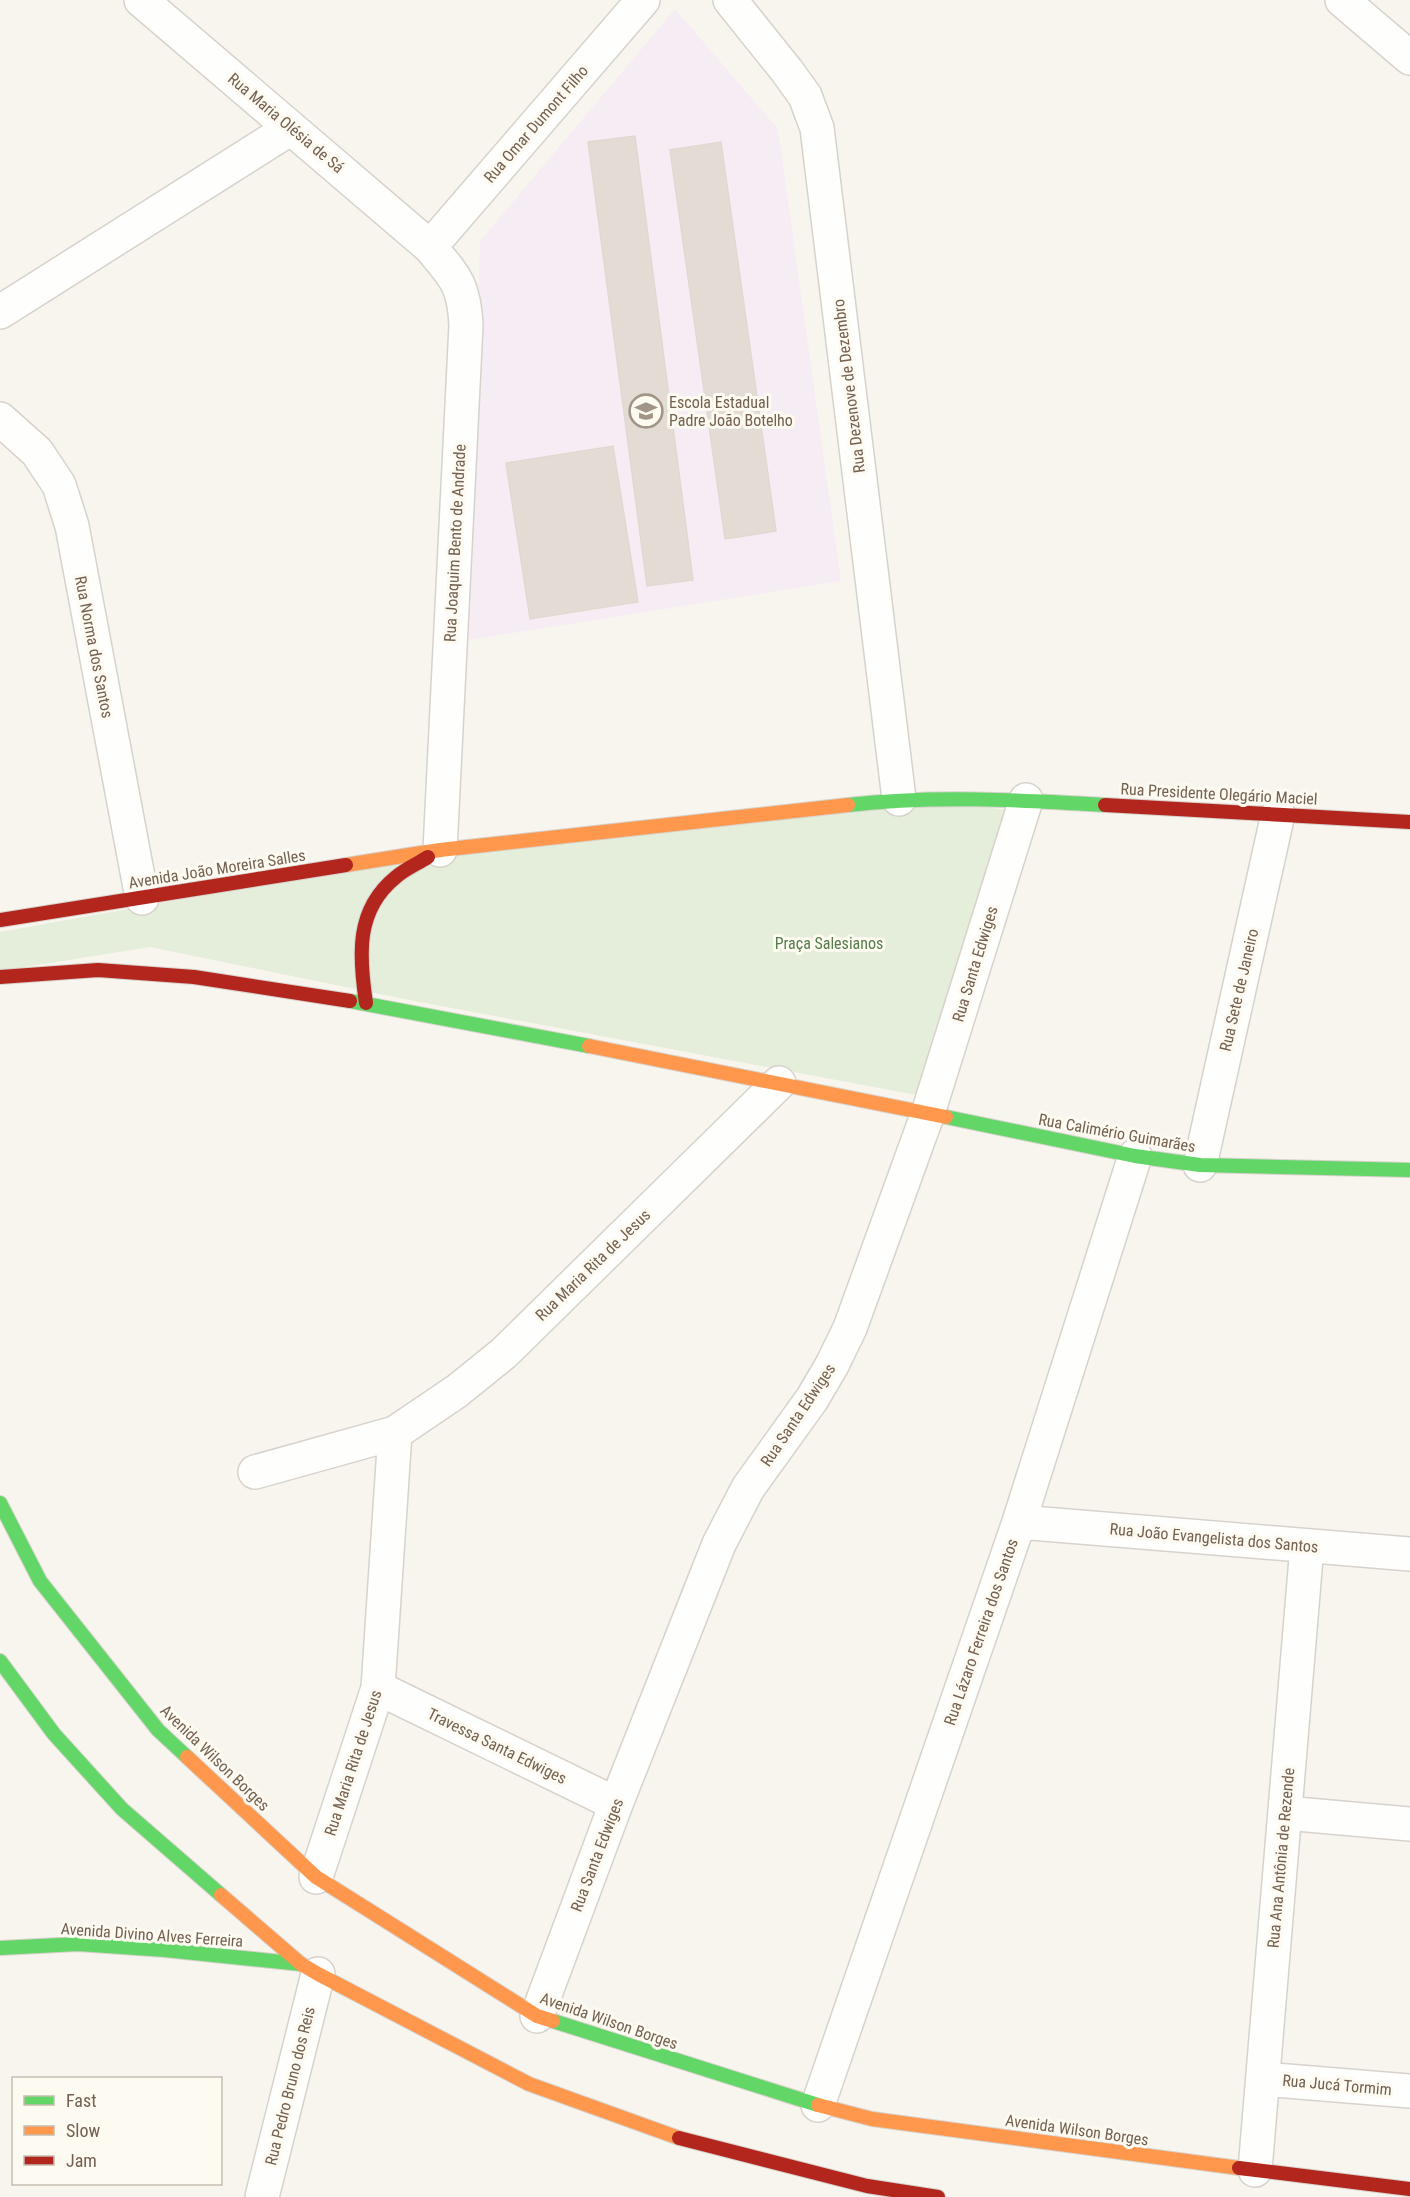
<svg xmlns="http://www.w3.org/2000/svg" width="1410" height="2197" viewBox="0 0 1410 2197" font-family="'Roboto Condensed',sans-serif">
	<rect width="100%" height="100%" fill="#f8f5ee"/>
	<!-- education -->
	<path fill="#f5edf3" d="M675 9 778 129 841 581 469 640 480 241Z"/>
	<!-- green -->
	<path fill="#e4eeda" d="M912 800 1012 810 922 1096 409 1000 150 947 0 971V932L462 849Z"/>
	<!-- building -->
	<path fill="#e3dcd5" stroke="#e0d9d1" stroke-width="1.5" d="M635 136 693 580 647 586 588 142Z
		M721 142 776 531 725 539 670 150Z
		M613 446 638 602 530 619 506 463Z"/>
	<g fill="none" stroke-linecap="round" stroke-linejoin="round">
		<defs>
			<path id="street" d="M141 0 430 247C455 277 464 284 466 325L440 850
				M730 0 787 71 805 96 817 128 899 799
				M1342 0 1410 58
				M430 247 643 0
				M0 312 291 128
				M0 419 37 452 59 485 72 526 142 898
				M1200 1165 1278 814
				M255 1472 395 1433
				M1019 1522 1410 1554
				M378 1688 616 1804
				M1285 1813 1410 1824
				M316 1877 378 1688 395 1433 457 1391 504 1353 779 1083
				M537 2016 616 1804 719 1544 748 1488 812 1399 832 1365 850 1328 928 1113 1026 800
				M1263 2079 1410 2091
				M818 2105 1019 1522 1135 1156
				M1255 2170 1307 1546
				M262 2197 318 1974"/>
			<path id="fast" d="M848 805C934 795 1020 800 1105 805
				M350 1001 589 1046
				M946 1117 1135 1156 1200 1165 1410 1170
				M0 1503 40 1581 158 1730 187 1757
				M0 1661 54 1734 122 1809 221 1895
				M0 1948 78 1944 165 1950 301 1964
				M553 2021 818 2105"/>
			<path id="slow" d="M346 865 440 850 848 805
				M589 1046 946 1117
				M187 1757 316 1877 537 2016 553 2021
				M221 1895 301 1964 318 1974 529 2084 679 2138
				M818 2105 872 2119 1239 2168"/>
			<path id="jam" d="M1105 805 1410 822
				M0 920 346 865
				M0 977 98 970 194 977 350 1001
				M366 1003C359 956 355 910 396 877 405 869 417 864 428 857
				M679 2138 867 2186 938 2197
				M1239 2168 1410 2189"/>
		</defs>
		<!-- street casing -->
		<use href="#street" stroke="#d7d2cc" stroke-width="36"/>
		<!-- fast casing -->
		<use href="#fast" stroke="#d7d2cc" stroke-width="16"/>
		<!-- slow casing -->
		<use href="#slow" stroke="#d7d2cc" stroke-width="16"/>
		<!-- jam casing -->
		<use href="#jam" stroke="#d7d2cc" stroke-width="16"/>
		<!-- street -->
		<use href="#street" stroke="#fefefc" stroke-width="33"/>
		<!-- fast -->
		<use href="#fast" stroke="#63d668" stroke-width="14"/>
		<!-- slow -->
		<use href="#slow" stroke="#ff974d" stroke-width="14"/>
		<!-- jam -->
		<use href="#jam" stroke="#b3261e" stroke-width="14"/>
	</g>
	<!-- icons -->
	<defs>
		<symbol id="school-ring" viewBox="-11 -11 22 22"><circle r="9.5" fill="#fdfaf1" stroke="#a29587" stroke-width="1.5"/><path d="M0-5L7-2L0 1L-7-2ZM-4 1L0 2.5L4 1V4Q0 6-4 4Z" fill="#a29587"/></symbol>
	</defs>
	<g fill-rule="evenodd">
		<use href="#school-ring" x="627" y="392" width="38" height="38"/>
	</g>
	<g text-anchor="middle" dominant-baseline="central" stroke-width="6" stroke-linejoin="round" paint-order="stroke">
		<!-- street labels -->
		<g font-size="16" fill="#746150" stroke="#fdfaf1">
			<text transform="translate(286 123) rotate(40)">Rua Maria Olésia de Sá</text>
			<text transform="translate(536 124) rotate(-49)">Rua Omar Dumont Filho</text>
			<text transform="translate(849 386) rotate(-97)">Rua Dezenove de Dezembro</text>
			<text transform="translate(455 543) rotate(-87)">Rua Joaquim Bento de Andrade</text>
			<text transform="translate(94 647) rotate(79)">Rua Norma dos Santos</text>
			<text transform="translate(1219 794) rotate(3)">Rua Presidente Olegário Maciel</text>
			<text transform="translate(217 869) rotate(-9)">Avenida João Moreira Salles</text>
			<text transform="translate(975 964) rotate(-73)">Rua Santa Edwiges</text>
			<text transform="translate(1239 990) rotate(-77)">Rua Sete de Janeiro</text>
			<text transform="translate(1117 1133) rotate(10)">Rua Calimério Guimarães</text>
			<text transform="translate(593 1265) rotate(-44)">Rua Maria Rita de Jesus</text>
			<text transform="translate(798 1415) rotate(-56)">Rua Santa Edwiges</text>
			<text transform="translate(1214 1538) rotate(5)">Rua João Evangelista dos Santos</text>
			<text transform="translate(981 1632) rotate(-71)">Rua Lázaro Ferreira dos Santos</text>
			<text transform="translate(497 1746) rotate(26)">Travessa Santa Edwiges</text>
			<text transform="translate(215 1758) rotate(44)">Avenida Wilson Borges</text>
			<text transform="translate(353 1763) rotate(-72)">Rua Maria Rita de Jesus</text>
			<text transform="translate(597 1855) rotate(-69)">Rua Santa Edwiges</text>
			<text transform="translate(1281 1858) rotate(-85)">Rua Ana Antônia de Rezende</text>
			<text transform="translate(152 1935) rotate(4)">Avenida Divino Alves Ferreira</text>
			<text transform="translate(609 2021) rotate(19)">Avenida Wilson Borges</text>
			<text transform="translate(1337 2085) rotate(5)">Rua Jucá Tormim</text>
			<text transform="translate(290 2086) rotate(-76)">Rua Pedro Bruno dos Reis</text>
			<text transform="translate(1077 2130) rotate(8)">Avenida Wilson Borges</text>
		</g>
		<!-- poi labels -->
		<g font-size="16" fill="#746150" stroke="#fdfaf1" text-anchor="start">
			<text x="669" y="402">Escola Estadual<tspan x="669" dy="18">Padre João Botelho</tspan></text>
		</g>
		<!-- park labels -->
		<g font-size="16" fill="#557d4c" stroke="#fdfaf1">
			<text x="829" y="943">Praça Salesianos</text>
		</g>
	</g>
	<!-- legend -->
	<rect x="12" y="2077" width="210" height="108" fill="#fdfaf1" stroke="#c6bdb1" stroke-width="1.5"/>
	<rect x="24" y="2096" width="30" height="9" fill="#63d668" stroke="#c6bdb1" stroke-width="1.5"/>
	<text x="66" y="2107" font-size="18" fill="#746150">Fast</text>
	<rect x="24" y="2126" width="30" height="9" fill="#ff974d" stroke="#c6bdb1" stroke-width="1.5"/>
	<text x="66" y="2137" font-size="18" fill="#746150">Slow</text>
	<rect x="24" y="2156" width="30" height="9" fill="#b3261e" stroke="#c6bdb1" stroke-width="1.5"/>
	<text x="66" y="2167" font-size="18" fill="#746150">Jam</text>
</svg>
